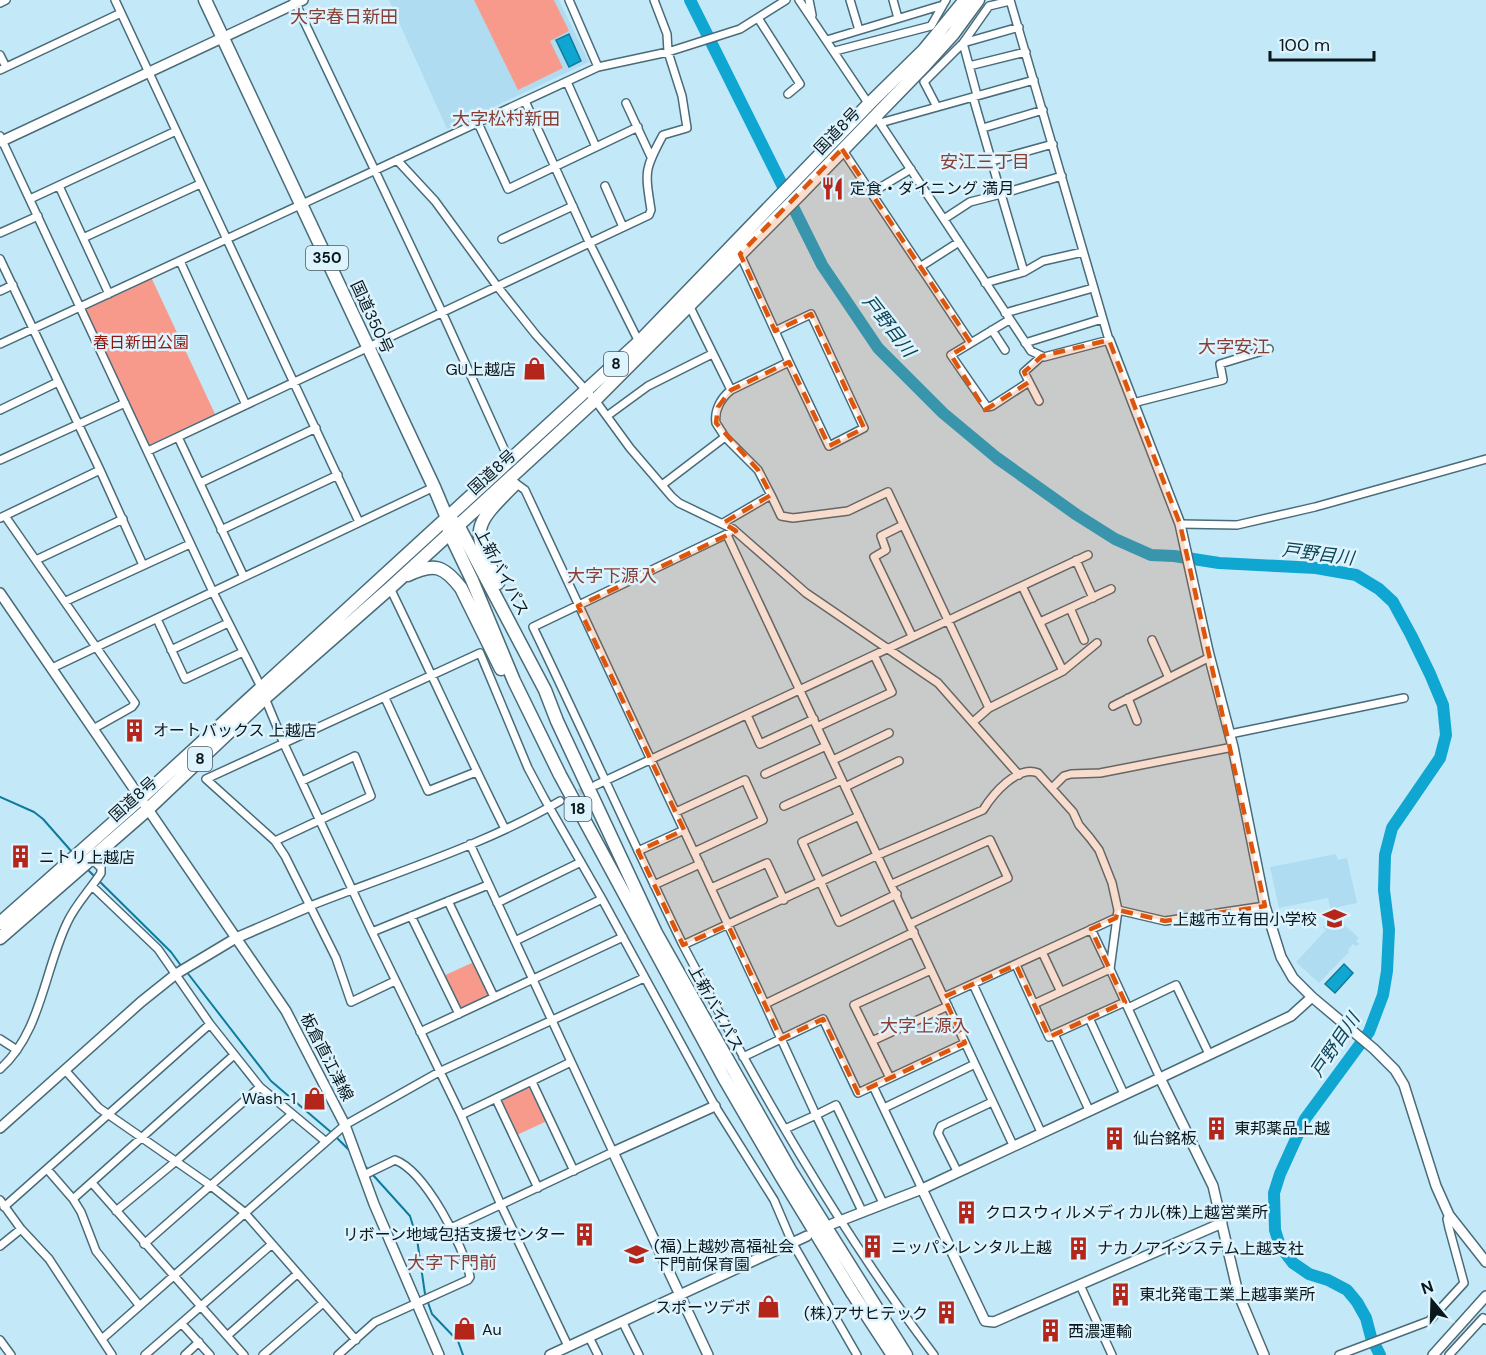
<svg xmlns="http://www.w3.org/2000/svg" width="1486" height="1355" viewBox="0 0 1486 1355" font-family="'DM Sans','Noto Sans JP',sans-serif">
	<rect width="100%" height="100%" fill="#c3e9f9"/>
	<!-- built -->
	<path fill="#afdcf0" d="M389 0H559L589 62 447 129Z
		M1336 854 1338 860 1347 858 1357 903 1338 907 1339 920 1359 938 1356 941 1359 944 1356 946 1353 944 1348 950 1349 952 1319 983 1296 962 1326 930 1323 927 1335 915 1334 908H1330L1328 898 1279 908 1270 867Z"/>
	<!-- green -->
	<path fill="#f89a8b" d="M474 0H554L569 31 550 41 563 68 518 90Z
		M151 277 215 414 149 445 84 308Z
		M474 962 488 993 487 997 461 1010 458 1008 443 976Z
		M528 1088 531 1089 547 1121 517 1135 502 1103 503 1100Z"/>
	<!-- water -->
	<path fill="#0fa6d2" stroke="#0e7b9c" stroke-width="1.5" d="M569 34 581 61 569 67 556 40Z
		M1344 964 1353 973 1335 993 1325 984Z"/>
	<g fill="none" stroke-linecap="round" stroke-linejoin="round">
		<!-- stream -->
		<path stroke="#0e7b9c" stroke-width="2" d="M0 797 34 812 43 819 72 852
			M86 868 171 952 182 967
			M186 971 271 1081 332 1133
			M336 1137 351 1152
			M364 1165 410 1216 417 1239 425 1294 432 1314 458 1341 463 1355"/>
		<!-- river -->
		<path stroke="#0fa6d2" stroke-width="12" d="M690 0 822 265 878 348 943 413 997 458 1077 515 1115 539 1151 555 1174 556 1219 563 1316 568 1356 575 1379 589 1393 602 1411 635 1430 674 1443 705 1446 735 1440 758 1392 828 1385 855 1384 890 1389 930 1387 971 1383 995 1369 1032 1305 1119 1280 1174 1274 1193 1275 1230 1280 1246 1293 1263 1309 1274 1328 1280 1347 1290 1357 1302 1366 1318 1371 1337 1380 1355"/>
		<!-- street-tunnel -->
		<path stroke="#a7cad8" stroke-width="7" stroke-dasharray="7 3.5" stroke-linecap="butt" d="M560 801 591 787"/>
		<defs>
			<path id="street" d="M115 0 359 522
				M294 0 442 312 510 462
				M569 0 598 67
				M799 0 870 106
				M809 0 812 15
				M850 0 859 30
				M893 0 898 18
				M0 3 6 0
				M758 18 800 84 788 94
				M827 40 943 5 946 0
				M835 51 931 26 943 5
				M0 55 6 67
				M969 66 1026 52
				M0 70 121 13
				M567 82 596 147
				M977 95 963 43 1019 27
				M525 101 589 242 639 342
				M626 103 651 157
				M937 107 924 82 963 43 989 6 1010 1
				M879 120 880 123 1034 80
				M478 123 508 189 638 127
				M880 123 1031 351 1044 357 1109 340 1010 0
				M983 128 1043 110
				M0 136 213 592 261 687
				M842 149 971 343 1009 320
				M397 160 435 201 497 286 536 335 595 400 630 448 672 497 679 503 733 529 806 593 938 683 1019 775
				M992 161 1053 144
				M59 186 109 294
				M605 186 623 227
				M871 193 911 169
				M30 199 176 131
				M944 219 970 202 1001 194 973 97
				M0 233 38 216
				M83 238 200 184
				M502 239 573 206
				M740 254 789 362 829 446 864 428 811 314 775 331
				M0 259 100 470 143 565
				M180 261 246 405
				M920 267 959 242
				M1024 272 1043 261 1083 252
				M985 283 1024 272 1001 194 1062 176
				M0 291 13 285
				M689 305 731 390 789 362
				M1005 313 1093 288
				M992 330 1005 350
				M971 343 951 355 987 407 992 406 1029 382
				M1025 343 1102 319
				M0 344 598 67 668 52 740 29 786 0
				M731 390C721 398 714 410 716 423L725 437 758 470 771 495
				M1039 401 1024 372 1042 356
				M1133 403 1223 380 1220 364 1269 349
				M0 410 58 382
				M607 416 648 386 712 354
				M178 437 244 577
				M148 451 649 215 651 210C645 171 644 170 663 135L687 128 682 96 668 52 667 34 654 0
				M0 460 125 403
				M514 482 525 490 765 1004 914 932
				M200 483 316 428
				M662 485 725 437
				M5 516 135 703 132 707 93 729
				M0 518 100 470
				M723 523 771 495 781 516 793 518 848 511 888 492 989 708 973 722
				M1180 524 1237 525 1315 507 1486 459
				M903 525 881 536 886 550 874 557 912 636
				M221 530 338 475
				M727 535 1013 1145
				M36 560 123 519
				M1076 560 1093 598
				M1022 586 1063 671
				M390 588C429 668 465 749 505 829
				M66 601 190 544
				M1070 608 1084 640
				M157 619 185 679 243 652
				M1040 622 1111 589
				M1152 640 1169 678
				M171 650 228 623
				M52 668 434 487
				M265 698 284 744 372 932 461 1115 501 1205 568 1346
				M385 698 428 791 476 772
				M1128 698 1137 721
				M1113 706 1210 657
				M989 708 1063 671 1097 643
				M747 715 760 744 814 719
				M817 727 892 692 874 655
				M1230 734 1404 698
				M833 760 889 733
				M765 774 826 746
				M596 785 1088 555
				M845 787 899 761
				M1052 788 1064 776 1071 774 1100 773 1233 747
				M784 806 842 780
				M676 812 745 780 763 820 694 852
				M859 816 802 842 839 922 897 894
				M275 841 371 796 355 756 302 781
				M638 851 684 830
				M892 884 990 840 1008 878 910 924
				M654 885 700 864
				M92 886 158 949 210 1024 260 1087 325 1141
				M711 888 767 863 784 900
				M448 901 494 997
				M497 903 581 862
				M310 906C391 874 485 845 560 801
				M1118 910 1165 921 1265 906
				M411 916 459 1014
				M372 932 488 885
				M515 941 602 899
				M683 945C632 840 584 733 533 627L729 533
				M1042 952 1060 990
				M1016 965 1049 1037 1054 1034 1089 1110
				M395 981 351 1002 336 958 285 856 275 841 206 779 480 653 528 768 544 798 602 899 715 1106 774 1200 792 1242 857 1355
				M973 984 1041 1132
				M944 997 1116 918
				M765 1004 816 1115 785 1129
				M1034 1004 1110 969 1091 929
				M1128 1008 1176 985 1209 1054
				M1089 1018 1124 1094
				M420 1032 623 937
				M1054 1034 1125 1002
				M0 1039 17 1050
				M872 1041 948 1006
				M743 1057 823 1019 858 1093 965 1043
				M0 1069C41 1033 44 971 67 923 75 905 90 890 101 873V868L91 858
				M65 1070 99 1108 210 1185 244 1212 356 1340
				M890 1078 854 1005 931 970
				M532 1082 574 1171
				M873 1086 922 1189
				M496 1099 538 1188
				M884 1108 975 1064
				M461 1115 571 1062
				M47 1169 73 1199 234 1055
				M957 1171 938 1133 941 1126 992 1102
				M92 1183 244 1355
				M73 1199 81 1212 96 1251 139 1305
				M0 1200 21 1229 49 1259 112 1355
				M4 1207 210 1024
				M116 1211 175 1162 260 1087
				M862 1211 816 1115 836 1105 883 1203
				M451 1228 613 1152 470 844
				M144 1244 292 1114
				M0 1246 21 1229
				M1080 1285 1112 1355
				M622 1321 639 1355
				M182 1324 210 1355
				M227 1336 297 1274
				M589 1337 598 1355
				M102 1339 345 1125 439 1072 644 978
				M0 1340 11 1355
				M145 1355 272 1244
				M185 1355 199 1342
				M263 1355 323 1303
				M338 1355 375 1322 468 1280 470 1277C464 1246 425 1171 395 1160L364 1175
				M934 1355C837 1227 758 1087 683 945L878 855 983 810C993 794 1017 765 1038 773L1073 812 1079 825 1090 838 1099 850 1112 883 1118 910 1110 969 1160 1078
				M1339 1355 1429 1321 1464 1283 1449 1228 1447 1219 1449 1215
				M1449 1355 1483 1318 1486 1320"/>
			<path id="secondary" d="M0 142 303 0
				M1109 340 1180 524 1208 651 1233 747 1265 906 1281 957 1293 978 1312 997 1374 1049 1395 1070 1404 1085 1436 1186 1449 1215 1486 1262
				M0 593 286 1011 345 1125 374 1204 439 1355
				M1160 1078 1213 1186 1238 1293 1264 1355
				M0 1128 141 1002 176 974 236 938 310 906
				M922 1189 985 1321 994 1322 1222 1223
				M832 1224 922 1189 1160 1078 1291 1016 1312 997
				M550 1355 807 1236
				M708 1355 613 1152 715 1106
				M1433 1355 1486 1296"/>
			<path id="highway" d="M205 0 434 487 447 518 449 532 472 580 514 681 560 775 724 1078 781 1176 853 1294 893 1355
				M454 522 458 525 545 690 557 721 656 933 790 1170 906 1355
				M408 575C434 562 444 566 461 588L501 669
				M498 583C472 528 471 528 514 485
				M0 923 140 799 639 342 869 104 924 50 965 0
				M0 938 147 810 267 696 390 588 595 400 800 194 925 65 953 34 978 0"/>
		</defs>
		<!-- street casing -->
		<use href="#street" stroke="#4a6b79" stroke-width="10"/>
		<!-- secondary casing -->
		<use href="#secondary" stroke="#4a6b79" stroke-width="12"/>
		<!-- highway casing -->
		<use href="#highway" stroke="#4a6b79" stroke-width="15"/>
		<!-- street -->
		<use href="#street" stroke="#fff" stroke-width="7"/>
		<!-- secondary -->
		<use href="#secondary" stroke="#fff" stroke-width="9"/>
		<!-- highway -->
		<use href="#highway" stroke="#fff" stroke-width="12"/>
	</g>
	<!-- marked area -->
	<path fill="#dd560d" fill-opacity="0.2" stroke="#dd560d" stroke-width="4.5" stroke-dasharray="12 8" stroke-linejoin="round" d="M842 149 971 343 951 355 985 410 1029 382 1024 372 1042 356 1109 340 1180 524 1265 906 1165 921 1118 910 1116 918 1091 929 1125 1002 1049 1037 1016 965 944 997 965 1043 858 1093 823 1019 781 1039 728 925 683 945 638 851 684 830 578 606 736 531 723 523 771 495 758 470 716 423 718 407 731 390 789 362 829 446 864 428 811 314 775 331 740 254Z"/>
	<!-- icons -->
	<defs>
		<symbol id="restaurant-bare" viewBox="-9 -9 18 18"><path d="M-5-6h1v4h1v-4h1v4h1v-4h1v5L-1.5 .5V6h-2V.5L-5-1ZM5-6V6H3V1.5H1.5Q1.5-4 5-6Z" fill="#b4251a" stroke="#ddf3fd" stroke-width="2.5" paint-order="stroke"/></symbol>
		<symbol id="shop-bare" viewBox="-9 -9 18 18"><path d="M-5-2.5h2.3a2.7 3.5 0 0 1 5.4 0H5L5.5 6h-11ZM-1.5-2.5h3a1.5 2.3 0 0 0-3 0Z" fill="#b4251a" stroke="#ddf3fd" stroke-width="2.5" paint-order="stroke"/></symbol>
		<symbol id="building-bare" viewBox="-9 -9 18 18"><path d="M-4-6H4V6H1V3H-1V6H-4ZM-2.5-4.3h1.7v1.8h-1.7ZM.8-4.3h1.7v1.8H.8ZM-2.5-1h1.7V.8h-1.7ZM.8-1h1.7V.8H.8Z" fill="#b4251a" stroke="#ddf3fd" stroke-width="2.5" paint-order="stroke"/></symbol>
		<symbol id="school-bare" viewBox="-9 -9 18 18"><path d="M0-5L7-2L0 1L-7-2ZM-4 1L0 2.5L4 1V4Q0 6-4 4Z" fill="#b4251a" stroke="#ddf3fd" stroke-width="2.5" paint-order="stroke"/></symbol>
	</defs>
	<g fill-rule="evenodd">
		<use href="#restaurant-bare" x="816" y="172" width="33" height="33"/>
		<use href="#shop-bare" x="518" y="352" width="33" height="33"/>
		<use href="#building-bare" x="118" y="714" width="33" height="33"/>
		<use href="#building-bare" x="4" y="840" width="33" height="33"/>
		<use href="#school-bare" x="1318" y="902" width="33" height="33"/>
		<use href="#shop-bare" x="298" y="1082" width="33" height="33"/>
		<use href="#building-bare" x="1200" y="1112" width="33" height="33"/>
		<use href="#building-bare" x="1098" y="1122" width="33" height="33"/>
		<use href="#building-bare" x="950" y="1196" width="33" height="33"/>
		<use href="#building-bare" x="568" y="1218" width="33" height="33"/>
		<use href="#building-bare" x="856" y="1230" width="33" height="33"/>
		<use href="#building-bare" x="1062" y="1232" width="33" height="33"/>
		<use href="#school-bare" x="620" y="1238" width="33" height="33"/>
		<use href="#building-bare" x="1104" y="1278" width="33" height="33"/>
		<use href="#shop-bare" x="752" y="1290" width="33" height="33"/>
		<use href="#building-bare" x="930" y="1296" width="33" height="33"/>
		<use href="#shop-bare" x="448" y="1312" width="33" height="33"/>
		<use href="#building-bare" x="1034" y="1314" width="33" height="33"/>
	</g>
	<g text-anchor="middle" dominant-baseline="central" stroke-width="5" stroke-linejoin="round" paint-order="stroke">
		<!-- shield labels -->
		<g fill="#ddf3fd" stroke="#495a60" stroke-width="1.5">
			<rect x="306" y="246" width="42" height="24" rx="4.5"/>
			<rect x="604" y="352" width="24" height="24" rx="4.5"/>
			<rect x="188" y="747" width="24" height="24" rx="4.5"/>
			<rect x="564.5" y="797" width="27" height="24" rx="4.5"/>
		</g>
		<g font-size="15" font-weight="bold" fill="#0a181d">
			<text x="327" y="258">350</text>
			<text x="616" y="364">8</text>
			<text x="200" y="759">8</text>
			<text x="578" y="809">18</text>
		</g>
		<!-- street labels -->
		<g font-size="16" fill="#0a181d" stroke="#ddf3fd">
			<text transform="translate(837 131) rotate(-46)">国道8号</text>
			<text transform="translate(372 317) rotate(65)">国道350号</text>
			<text transform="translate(492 472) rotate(-42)">国道8号</text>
			<text transform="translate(502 572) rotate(62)">上新バイパス</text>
			<text transform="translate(133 799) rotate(-42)">国道8号</text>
			<text transform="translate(716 1008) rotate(61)">上新バイパス</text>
			<text transform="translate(327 1057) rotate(63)">板倉直江津線</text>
		</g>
		<!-- poi labels -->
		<g font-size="16" fill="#0a181d" stroke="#ddf3fd" text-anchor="start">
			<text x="850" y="188">定食・ダイニング 満月</text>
			<text x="516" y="369" text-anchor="end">GU上越店</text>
			<text x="153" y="730">オートバックス 上越店</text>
			<text x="39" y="857">ニトリ上越店</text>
			<text x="1317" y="919" text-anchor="end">上越市立有田小学校</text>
			<text x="296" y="1098" text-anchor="end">Wash-1</text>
			<text x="1234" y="1128">東邦薬品上越</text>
			<text x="1133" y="1138">仙台銘板</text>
			<text x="985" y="1212">クロスウィルメディカル(株)上越営業所</text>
			<text x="566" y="1234" text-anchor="end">リボーン地域包括支援センター</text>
			<text x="654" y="1246">(福)上越妙高福祉会<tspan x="654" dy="18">下門前保育園</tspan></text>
			<text x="891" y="1247">ニッパンレンタル上越</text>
			<text x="1097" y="1248">ナカノアイシステム上越支社</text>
			<text x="1139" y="1294">東北発電工業上越事業所</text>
			<text x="751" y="1307" text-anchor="end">スポーツデポ</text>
			<text x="928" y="1313" text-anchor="end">(株)アサヒテック</text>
			<text x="482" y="1329">Au</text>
			<text x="1068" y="1331">西濃運輸</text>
		</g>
		<!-- park labels -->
		<g font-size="16" fill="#90170e" stroke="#ddf3fd">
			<text x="141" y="342">春日新田公園</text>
		</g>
		<!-- neighbourhood labels -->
		<g font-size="18" fill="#873f35" stroke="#ddf3fd">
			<text x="344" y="17">大字春日新田</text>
			<text x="506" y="119">大字松村新田</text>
			<text x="985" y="162">安江三丁目</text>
			<text x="1234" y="347">大字安江</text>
			<text x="612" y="576">大字下源入</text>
			<text x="925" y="1026">大字上源入</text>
			<text x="452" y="1263">大字下門前</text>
		</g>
		<!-- water labels -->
		<g font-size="18" font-style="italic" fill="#0b4355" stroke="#ddf3fd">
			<text transform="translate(889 326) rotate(52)">戸野目川</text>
			<text transform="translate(1318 554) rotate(7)">戸野目川</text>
			<text transform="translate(1335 1045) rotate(-56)">戸野目川</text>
		</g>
	</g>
	<!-- north arrow -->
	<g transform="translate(1432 1301) rotate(341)" stroke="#ddf3fd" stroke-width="4.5" paint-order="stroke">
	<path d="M0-4.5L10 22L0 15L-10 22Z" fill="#0a181d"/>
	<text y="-9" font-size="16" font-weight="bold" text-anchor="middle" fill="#0a181d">N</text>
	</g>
	<!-- scale -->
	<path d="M1270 51v9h104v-9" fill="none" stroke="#0a181d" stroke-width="3"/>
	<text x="1279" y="51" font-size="18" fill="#0a181d" stroke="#ddf3fd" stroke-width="4.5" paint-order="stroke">100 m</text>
</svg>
